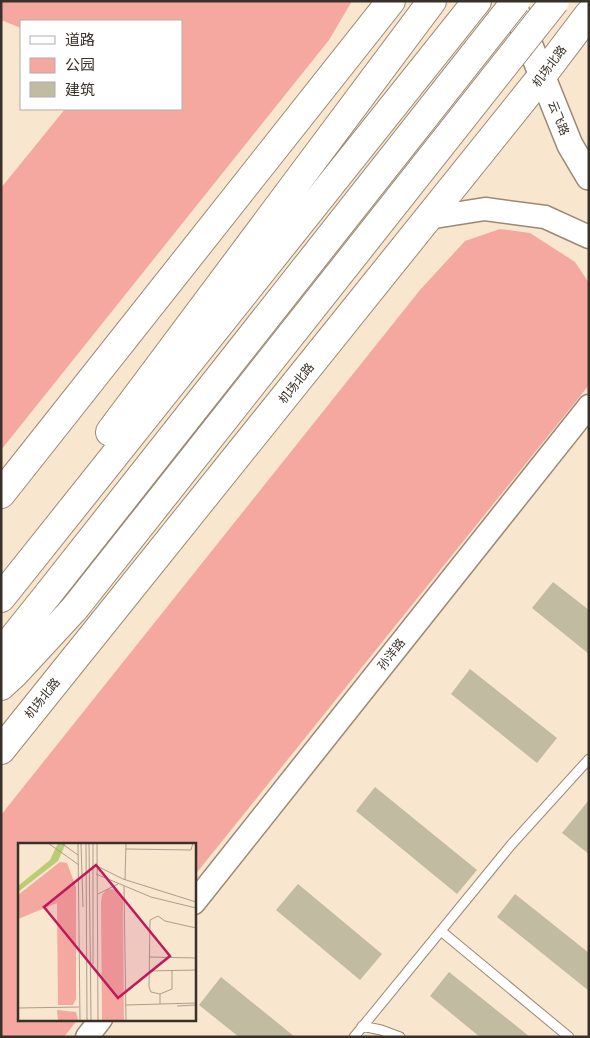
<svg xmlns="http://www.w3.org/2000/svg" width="590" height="1038" viewBox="0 0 590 1038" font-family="Montserrat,'Noto Sans SC',sans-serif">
	<rect width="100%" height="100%" fill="#f8e6cf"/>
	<!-- green -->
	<path fill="#f4a89f" d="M1 1H352L329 40 1 450V188L65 109H181V21H21V28L1 20Z
		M500 229 530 233 575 262 589 283V385L194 876V844H19V1019H78L64 1037H1V815L420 290 465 241Z"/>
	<!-- building -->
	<path fill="#c1bba1" d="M553 582 589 610V654L532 608Z
		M470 669 557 738 537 763 451 694Z
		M375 787 477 870 457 894 356 811Z
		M589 800V854L562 833Z
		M298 884 382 954 360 980 276 910Z
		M515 894 589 953V991L497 917Z
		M449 972 530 1037H480L430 996Z
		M221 977 295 1037H239L199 1005Z"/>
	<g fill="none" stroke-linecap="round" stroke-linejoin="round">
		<defs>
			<path id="service" d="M441 931 569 1037
				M362 1026 381 1030 400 1037
				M354 1037 511 845 589 759"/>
			<path id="tertiary" d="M428 218 485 209 545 217 589 237
				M194 903 589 406
				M87 1037 101 1019"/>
			<path id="secondary" d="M512 1 570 145 589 177"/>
			<path id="primary" d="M1 494 391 1
				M1 750 542 76 589 14"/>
			<path id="trunk" d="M110 432 432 1
				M1 598 477 1
				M1 653 49 593
				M1 686 14 674 75 608"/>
		</defs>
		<!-- service casing -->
		<use href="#service" stroke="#9a8974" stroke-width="11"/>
		<!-- tertiary casing -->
		<use href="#tertiary" stroke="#9a8974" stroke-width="25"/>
		<!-- secondary casing -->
		<use href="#secondary" stroke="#9a8974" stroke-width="28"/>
		<!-- primary casing -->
		<use href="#primary" stroke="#9a8974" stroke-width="30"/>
		<!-- trunk casing -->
		<use href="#trunk" stroke="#9a8974" stroke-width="30"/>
		<!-- service -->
		<use href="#service" stroke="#fff" stroke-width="9"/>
		<!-- tertiary -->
		<use href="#tertiary" stroke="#fff" stroke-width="22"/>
		<!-- secondary -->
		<use href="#secondary" stroke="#fff" stroke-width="25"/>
		<!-- primary -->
		<use href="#primary" stroke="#fff" stroke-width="28"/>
		<!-- trunk -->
		<use href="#trunk" stroke="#fff" stroke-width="28"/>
		<defs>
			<path id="trunk-bridge" d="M49 593 516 1
				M75 608 555 1"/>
		</defs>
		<!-- trunk-bridge casing -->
		<use href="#trunk-bridge" stroke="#9a8974" stroke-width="30" stroke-linecap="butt"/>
		<!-- trunk-bridge -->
		<use href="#trunk-bridge" stroke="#fff" stroke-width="28"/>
	</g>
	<g text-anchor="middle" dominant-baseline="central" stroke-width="5" stroke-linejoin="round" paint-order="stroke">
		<!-- street labels -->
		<g font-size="12" fill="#383128" stroke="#fff">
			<text transform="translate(549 66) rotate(-53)">机场北路</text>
			<text transform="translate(559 118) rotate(68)">云飞路</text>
			<text transform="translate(296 383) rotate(-51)">机场北路</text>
			<text transform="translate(391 654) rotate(-52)">孙洋路</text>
			<text transform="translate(42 698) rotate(-51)">机场北路</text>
		</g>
	</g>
	<!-- overview -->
	<g transform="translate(18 843)">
		<rect width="178" height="178" fill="#f8e6cf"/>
		<path d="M42 19 49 20 58 44V156L55 162H40L39 60 0 76V52ZM89 46 100 47 105 54 106 177H84L83 59 84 52ZM39 167 58 169 60 177H40Z" fill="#f4a89f"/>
		<path d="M40 0H48L40 18 0 49V43L32 17Z" fill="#bacd75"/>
		<path fill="none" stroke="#ab9e8c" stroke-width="1" d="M30 0 61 22M43 0 60 12M60 0 62 177M63 0 65 64M68 0 69 177M71 0 73 177M75 0V121M79 0 80 177M108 6 173 7 175 0M77 22 105 36 178 59M78 31 133 54 178 65M107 37 108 0M106 43 108 177M80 51 100 41M131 114 178 115M131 128 178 127M142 151 154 146V127M142 161V151L133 149 131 144 132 77 140 73 147 78 178 85M108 162 178 160M159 163 178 162M0 165 61 164"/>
		<path fill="#c2185b" fill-opacity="0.15" stroke="#c2185b" stroke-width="2.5" d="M78 22 152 113 100 155 26 64Z"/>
		<rect width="178" height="178" fill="none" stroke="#383128" stroke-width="2.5"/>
	</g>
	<!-- border -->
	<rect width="590" height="1038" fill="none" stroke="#383128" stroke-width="5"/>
	<!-- legend -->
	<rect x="20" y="20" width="162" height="90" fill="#ffffff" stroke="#afada9"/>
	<rect x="30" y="36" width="25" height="8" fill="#ffffff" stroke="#afada9"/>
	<text x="65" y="45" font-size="15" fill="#383128">道路</text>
	<rect x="30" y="58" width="25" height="15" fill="#f4a89f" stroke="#afada9"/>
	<text x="65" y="70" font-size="15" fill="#383128">公园</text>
	<rect x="30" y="82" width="25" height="15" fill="#c1bba1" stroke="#afada9"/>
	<text x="65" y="95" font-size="15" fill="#383128">建筑</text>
</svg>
